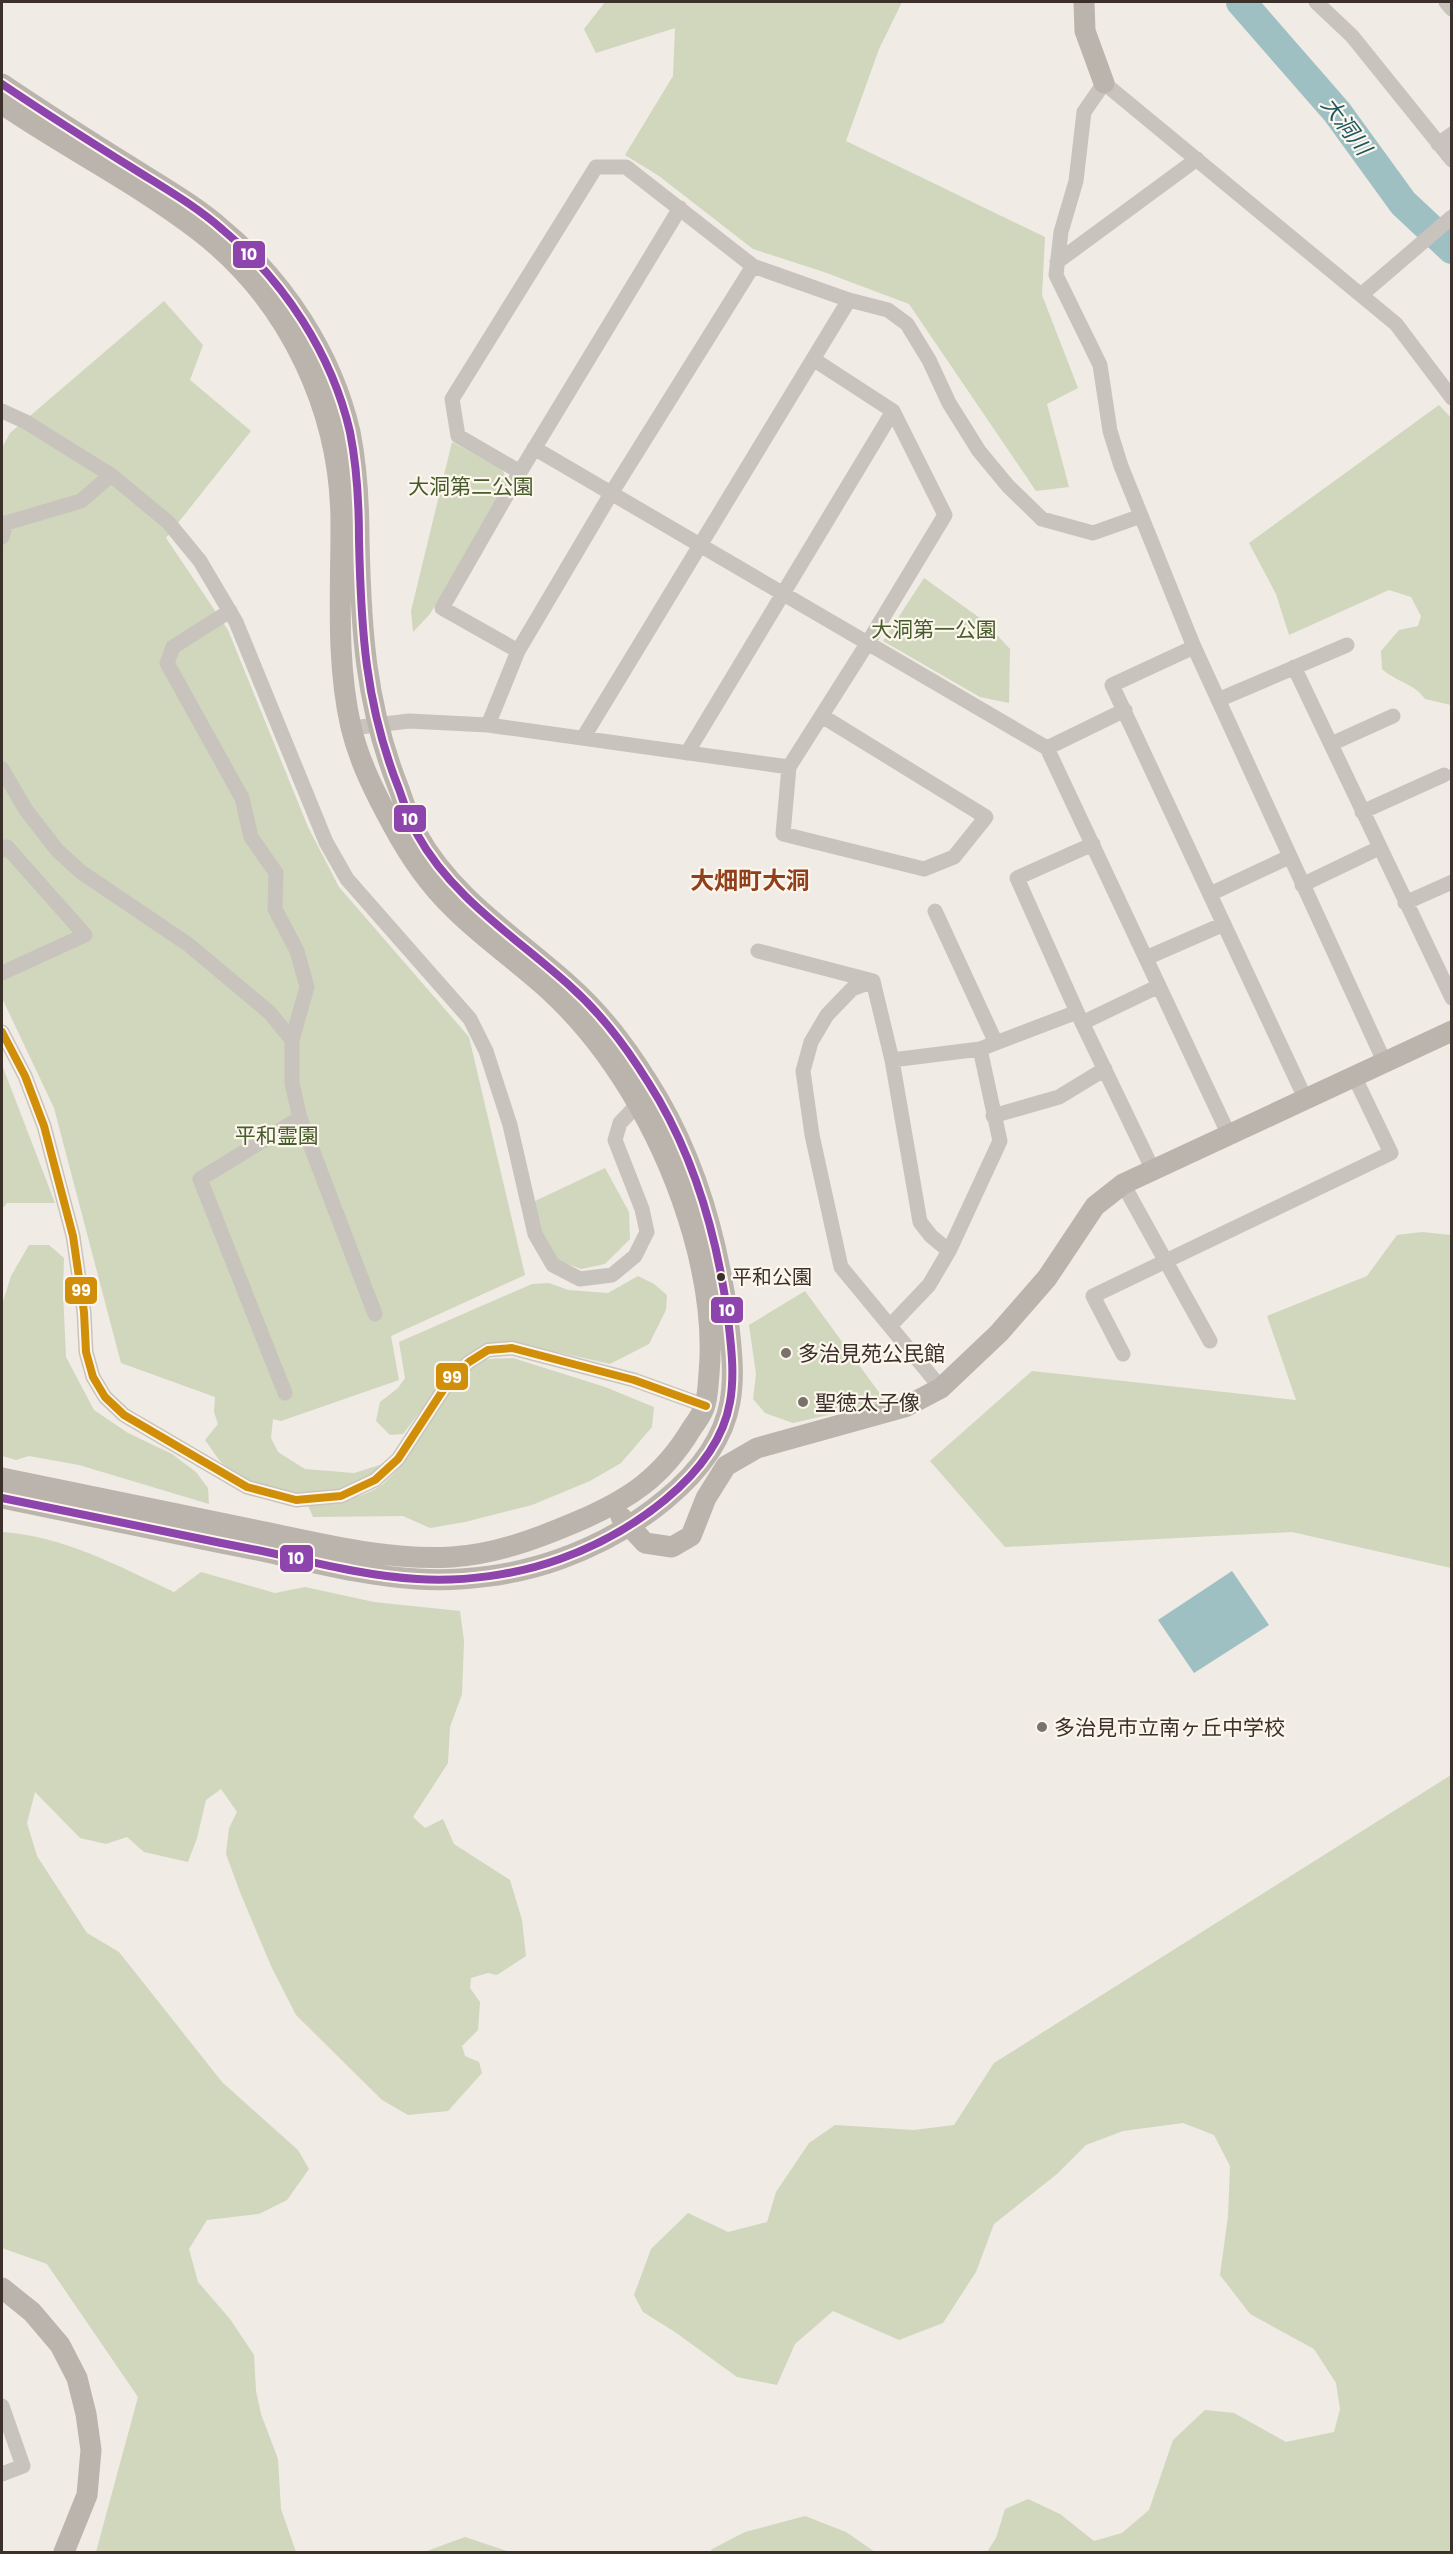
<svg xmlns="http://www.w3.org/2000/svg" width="1453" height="2554" viewBox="0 0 1453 2554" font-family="Poppins,'Noto Sans JP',sans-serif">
	<rect width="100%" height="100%" fill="#f0ebe4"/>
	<!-- green -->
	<path fill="#d0d7bd" d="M605 2H902L879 49 846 141 1045 237 1042 295 1078 388 1047 404 1069 487 1036 491 909 304 824 272 753 249 659 176 625 155 673 76 675 28 596 53 584 29Z
		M164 301 203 345 190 380 251 431 166 538 228 630 308 827 339 887 469 1037 525 1275 391 1336 399 1380 281 1421 273 1419 271 1438 278 1452 305 1469 354 1473 383 1464C372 1476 358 1487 342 1492 310 1504 249 1490 225 1466 217 1459 212 1449 205 1440L218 1424 214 1412 215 1397 121 1363 54 1108 2 998V448L10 433Z
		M1439 405 1452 419 1451 705 1425 699C1414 683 1398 683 1382 669L1381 651 1399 630 1418 626 1421 616 1411 597 1389 590 1289 635 1276 594 1249 543Z
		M452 442 503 470 507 483 430 614 413 632 411 611Z
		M924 578 984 621 1010 649 1009 703 980 697 883 641Z
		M2 1065 55 1203H7L2 1209Z
		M605 1168 629 1212 630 1239 605 1264 581 1269 559 1261 539 1232 533 1202Z
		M1422 1232 1451 1235V1568L1292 1532 1005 1547 930 1461 1032 1371 1296 1400 1267 1316 1367 1276 1397 1235Z
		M29 1245H49L64 1258 63 1291 66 1357 94 1410 128 1433 172 1454 196 1472 208 1488 209 1504 79 1465 29 1456 16 1460 2 1456V1305L11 1276Z
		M638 1276 654 1284 667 1295 666 1310 649 1344 610 1364 513 1342 454 1367 403 1434 390 1435 376 1421 380 1402 398 1388 405 1378 399 1342 532 1284 549 1283 568 1290 608 1293Z
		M805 1291 886 1402 793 1423 765 1413 753 1399 756 1374 749 1325Z
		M513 1358 605 1387 654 1407 652 1427 621 1463 590 1481 532 1505 465 1522 430 1528 403 1516 313 1517 308 1505C333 1501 362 1500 383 1484 421 1452 439 1385 481 1362 489 1357 504 1359 513 1358Z
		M2 1532C64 1536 118 1566 174 1592L201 1572 275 1593 305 1587 374 1602 460 1611 464 1641 462 1694 450 1727 448 1763 413 1817 425 1828 443 1819 454 1844 510 1880 522 1920 526 1956 497 1975 488 1973 471 1978 470 1988 480 2002 478 2030 462 2046 465 2056 479 2062 482 2073 448 2111 408 2115 382 2100 296 2015 271 1966 240 1892 226 1854 229 1828 237 1812 221 1789 206 1800 197 1838 188 1862 144 1852 127 1837 106 1844 80 1838 35 1792 27 1823 37 1856 87 1933 119 1952 222 2082 298 2150 309 2169 287 2200 259 2214 207 2220 189 2249 198 2282 230 2319 254 2355 256 2391 261 2414 278 2459 281 2509 296 2552H96L138 2397 47 2264 2 2248Z
		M1451 1775V2552H987L996 2538 1005 2509 1028 2499 1060 2514 1094 2541 1122 2533 1149 2510 1173 2440 1205 2410 1234 2413 1286 2442 1334 2432 1340 2409 1336 2383 1314 2349 1250 2314 1220 2275 1228 2216 1230 2166 1214 2135 1183 2123 1123 2131 1086 2145 1057 2174 994 2224 976 2272 943 2323 899 2340 833 2311 795 2344 777 2385 737 2377 675 2332 643 2312 634 2295 651 2249 688 2213 728 2232 767 2222 776 2192 809 2143 835 2125 914 2130 954 2125 994 2063Z
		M805 2516 846 2532 875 2552H710L712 2549 745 2532Z
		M465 2537 510 2552H424Z"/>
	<!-- water -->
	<path fill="#9fc0c2" d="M1232 1571 1269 1625 1194 1673 1158 1620Z"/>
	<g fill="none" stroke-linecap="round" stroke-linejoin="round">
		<!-- river -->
		<path stroke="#9fc0c2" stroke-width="30" d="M1241 2 1337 112 1403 203 1452 249"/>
		<!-- street -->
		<path stroke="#c9c3bd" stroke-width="15" d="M1316 2 1352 36 1452 160
			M1446 2 1452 9
			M1438 144 1452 134
			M1057 262 1197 159
			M1361 295 1452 217
			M813 359 893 411 945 515 867 644 789 767 783 834 924 869 954 857 986 817 822 716
			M2 411 26 422 111 475 168 522 200 561 236 622 326 842 347 879 470 1019 486 1051 510 1125 535 1234 553 1265 580 1279 612 1275 635 1256 647 1232 642 1209 615 1140 620 1123 638 1104
			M534 448 1047 748 1229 1135
			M520 472 458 436 452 399 596 167H626L753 266 849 300 888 310 907 324 929 360 949 403 979 451 1008 486 1042 519 1093 533 1141 516
			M2 537 6 523 81 501 111 475
			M230 611 173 647 167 663 242 798 251 837 276 873 275 909 297 951 307 987 292 1040
			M1194 647 1112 685 1306 1100
			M518 651 442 608 520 472 680 208
			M1294 667 1452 998
			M1218 700 1347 645
			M488 725 518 651 612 492 753 266
			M352 728 409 721 488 725 789 767
			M583 738 849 300
			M1331 744 1393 716
			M1047 748 1125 710
			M687 753 893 411
			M2 769 26 810 57 850 81 872 189 945 270 1013 292 1040V1083L300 1118 375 1314
			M1362 812 1444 775
			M1093 844 1017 878 1077 1012 1153 1170
			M2 850 7 847 85 935 2 973
			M1302 885 1379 848
			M1210 894 1289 857
			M1405 903 1452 882
			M935 911 996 1043
			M758 951 873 981 892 1060 920 1222 931 1236 949 1251
			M1146 958 1224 924
			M873 981 852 989 827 1015 811 1042 803 1071 812 1135 841 1267 941 1388
			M1082 1023 1159 986
			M2 1032 25 1076 44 1126 73 1236 84 1312 86 1352 93 1377 105 1397 124 1415 247 1487 296 1500 341 1496 375 1480 398 1459 451 1378 469 1362 488 1350 512 1348 634 1380 706 1406
			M892 1060 980 1049 1077 1012
			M1384 1061 1194 647 1121 466 1110 431 1100 365 1056 275 1061 232 1076 181 1084 112 1104 83 1396 324 1452 398
			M993 1116 1059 1097 1105 1069
			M1123 1184 1210 1341
			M890 1326 929 1285 949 1251 1000 1141 980 1049
			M1123 1354 1093 1296 1391 1153 1354 1076
			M285 1393 200 1179 300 1118
			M2 2406 23 2466 2 2474"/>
		<!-- secondary -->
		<path stroke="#bab4ad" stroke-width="21" d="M1084 2 1085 31 1104 83
			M2 84C45 113 89 141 134 169 164 188 196 206 223 230 284 281 332 354 350 432 357 467 359 504 359 540 361 629 365 704 399 789 404 803 409 820 417 834 452 898 517 938 570 986 607 1019 634 1058 659 1100 697 1166 718 1242 728 1318 731 1345 735 1374 730 1402 717 1477 627 1535 560 1559 516 1575 463 1582 417 1579 365 1576 313 1562 262 1551 175 1534 88 1516 2 1498
			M2 104C66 148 137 183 199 231 290 301 342 413 341 527 341 593 336 662 351 727 359 761 375 793 392 824 408 854 429 885 454 909 484 939 521 964 552 993 586 1025 615 1064 638 1104 682 1181 717 1285 709 1374 708 1384 708 1398 704 1408 701 1416 696 1422 692 1428 662 1478 628 1500 576 1522 536 1539 496 1554 452 1557 386 1561 319 1543 255 1530 170 1513 86 1495 2 1478
			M621 1517 645 1543 672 1547 691 1536 706 1498 726 1466 757 1448 905 1407 941 1388 999 1333 1047 1278 1095 1206 1123 1184 1452 1031
			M2 2288 32 2312 60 2345 77 2378 86 2414 91 2450 87 2495 64 2552"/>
		<defs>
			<path id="bus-1" d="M2 84C45 113 89 141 134 169 164 188 196 206 223 230 284 281 332 354 350 432 357 467 359 504 359 540 361 629 365 704 399 789 404 803 409 820 417 834 452 898 517 938 570 986 607 1019 634 1058 659 1100 697 1166 718 1242 728 1318 731 1345 735 1374 730 1402 717 1477 627 1535 560 1559 516 1575 463 1582 417 1579 365 1576 313 1562 262 1551 175 1534 88 1516 2 1498"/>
			<path id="bus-2" d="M2 1032 25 1076 44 1126 73 1236 84 1312 86 1352 93 1377 105 1397 124 1415 247 1487 296 1500 341 1496 375 1480 398 1459 451 1378 469 1362 488 1350 512 1348 634 1380 706 1406"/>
		</defs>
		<!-- bus-1 casing -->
		<use href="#bus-1" stroke="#fcf6ed" stroke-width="12"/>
		<!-- bus-2 casing -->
		<use href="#bus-2" stroke="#fcf6ed" stroke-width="12"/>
		<!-- bus-1 -->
		<use href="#bus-1" stroke="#8e44ad" stroke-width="8"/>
		<!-- bus-2 -->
		<use href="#bus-2" stroke="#d18e08" stroke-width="8"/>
	</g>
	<!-- markers -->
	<circle fill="#3b302a" stroke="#fcf6ed" stroke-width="2" cx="721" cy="1277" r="5"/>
	<g fill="#7a716b" stroke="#fcf6ed" stroke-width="2">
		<circle cx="786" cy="1353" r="6"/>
		<circle cx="803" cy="1402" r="6"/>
		<circle cx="1042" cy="1727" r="6"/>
	</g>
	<g text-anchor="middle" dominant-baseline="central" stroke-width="4.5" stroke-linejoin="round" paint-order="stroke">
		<!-- bus labels -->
		<g font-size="20" fill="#3b302a" stroke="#fcf6ed" text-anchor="start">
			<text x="732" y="1277">平和公園</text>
		</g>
		<!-- park labels -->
		<g font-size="21" fill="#475c2b" stroke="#fcf6ed">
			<text x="471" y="486">大洞第二公園</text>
			<text x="934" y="629">大洞第一公園</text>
			<text x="277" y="1135">平和霊園</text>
		</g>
		<!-- poi labels -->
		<g font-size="21" fill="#3b302a" stroke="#fcf6ed" text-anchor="start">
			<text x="798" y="1353">多治見苑公民館</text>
			<text x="815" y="1402">聖徳太子像</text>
			<text x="1054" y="1727">多治見市立南ヶ丘中学校</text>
		</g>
		<!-- water labels -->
		<g font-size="22" font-style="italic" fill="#1b5861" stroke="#fcf6ed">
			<text transform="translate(1346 126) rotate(53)">大洞川</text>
		</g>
		<!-- quarter labels -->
		<g font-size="24" font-weight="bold" fill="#91401c" stroke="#fcf6ed">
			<text x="750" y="880">大畑町大洞</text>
		</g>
	</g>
	<g stroke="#fcf6ed" stroke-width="2">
		<rect x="232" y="240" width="34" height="29" rx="6" fill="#8e44ad"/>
		<rect x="393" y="804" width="34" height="29" rx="6" fill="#8e44ad"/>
		<rect x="64" y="1276" width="34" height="29" rx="6" fill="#d18e08"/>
		<rect x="710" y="1296" width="34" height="28" rx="6" fill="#8e44ad"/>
		<rect x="435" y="1362" width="34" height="29" rx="6" fill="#d18e08"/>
		<rect x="279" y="1544" width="35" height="29" rx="6" fill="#8e44ad"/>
	</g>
	<g font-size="16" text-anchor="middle" font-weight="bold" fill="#fff">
		<text x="249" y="260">10</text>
		<text x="410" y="825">10</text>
		<text x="81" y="1296">99</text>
		<text x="727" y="1316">10</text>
		<text x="452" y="1383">99</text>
		<text x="296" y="1564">10</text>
	</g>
	<!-- border -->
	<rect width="1453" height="2554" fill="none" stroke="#3b302a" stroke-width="6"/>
</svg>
